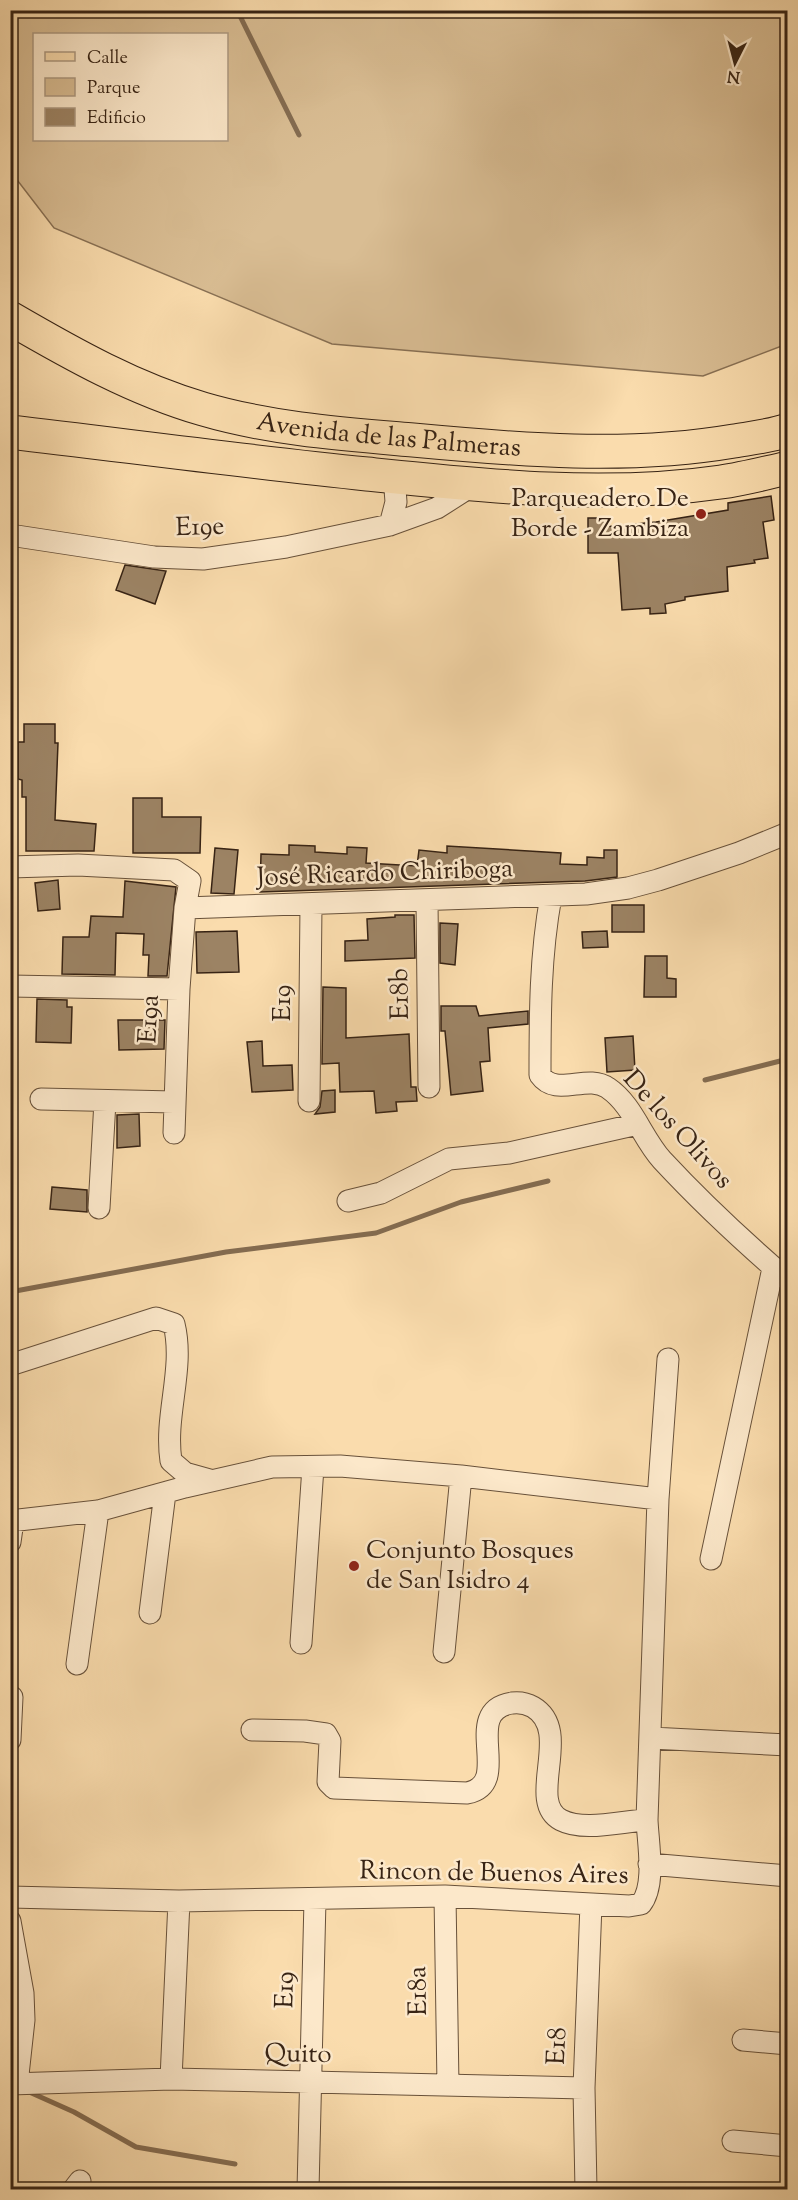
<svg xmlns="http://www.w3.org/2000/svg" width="798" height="2200" viewBox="0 0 798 2200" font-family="'Sorts Mill Goudy',serif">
	<rect width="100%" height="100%" fill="#fadcad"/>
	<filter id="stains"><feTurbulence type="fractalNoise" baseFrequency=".00333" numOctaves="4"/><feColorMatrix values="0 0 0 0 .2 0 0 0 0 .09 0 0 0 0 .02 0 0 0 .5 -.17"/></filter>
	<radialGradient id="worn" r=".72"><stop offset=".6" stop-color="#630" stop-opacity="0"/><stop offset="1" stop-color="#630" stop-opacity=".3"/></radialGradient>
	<!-- green -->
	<path fill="#d9bd93" stroke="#887054" stroke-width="1.5" fill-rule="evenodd" d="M11 10 787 11V344L703 376 332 344 54 228 11 172ZM34 34H226V140H34Z"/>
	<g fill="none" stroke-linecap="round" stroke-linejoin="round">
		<!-- stream -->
		<path stroke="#846c51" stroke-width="5" d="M237 10 299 135
			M705 1080 788 1059
			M10 1292 226 1252 376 1233 461 1202 548 1181
			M27 2091 74 2112 136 2147 235 2164"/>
	</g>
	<!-- building -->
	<path fill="#9c8364" stroke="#372314" stroke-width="1.5" d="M771 496 774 520 763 522 768 558 754 560 755 563 727 567 728 591 685 597V600L665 604 666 613 650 614V608L622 610 618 553H588V518H604V527L656 522 728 510V503Z
		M125 565 166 571 155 604 116 590Z
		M24 724H55V743H58L55 820 96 824 94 851H26V797H22V780L18 779V742H24Z
		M133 798H162V817H201L200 853H133Z
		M289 845 315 846V852L347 854V847L367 848 366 863 417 866 419 850 447 853V846L561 853 560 864 587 865V857L604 858V850H617V877L585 881 260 892 261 854 289 855Z
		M215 848 238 850 234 894 211 893Z
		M58 880 60 909 38 911 35 883Z
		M125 881 176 887 167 976H148L149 955H143L144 934 116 933 115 975 62 974 63 937H89L91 916 123 917Z
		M612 905H644V932H612Z
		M395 915H414L415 958 345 961V941L368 940 367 919 395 917Z
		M440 923 458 924 455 965 440 963Z
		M237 931 239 972 197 973 196 932Z
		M607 931 608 947 583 948 582 932Z
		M645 956H667V978L676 979V997H644Z
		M323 987 346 988V1038L409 1034 411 1087H416L417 1101 396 1102 397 1111 376 1113 374 1091 340 1092 339 1063 322 1064Z
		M37 999 67 1000V1007H72L71 1043 36 1042Z
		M441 1006H476L479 1016 528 1011V1024L488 1028 490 1061 480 1062 483 1091 451 1095 445 1031H441Z
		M118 1020H165L164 1049 119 1050Z
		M633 1036 635 1070 607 1072 605 1038Z
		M262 1041 263 1066 292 1065 293 1090 252 1092 247 1042Z
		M335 1090V1112L315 1114 320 1107 322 1091Z
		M139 1114 140 1146 117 1148V1115Z
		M52 1187 87 1190V1212L50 1209Z"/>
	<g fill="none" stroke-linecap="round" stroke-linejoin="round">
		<defs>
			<path id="street" d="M390 525 396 502 394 476
				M10 535 154 557 203 559 286 547 390 525 437 508 473 485
				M10 867 78 865 174 870 190 881 185 908 586 894 628 888 658 880 739 853 788 833
				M551 896C540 956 540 1015 540 1075 556 1098 587 1073 608 1088 633 1105 642 1138 662 1160 701 1202 745 1243 788 1280
				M427 901 429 1087
				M10 986 179 989
				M41 1099 174 1102
				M309 1101 311 905
				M174 1133 179 989 185 908
				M348 1201 381 1193 449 1159 509 1153 638 1124
				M99 1208 105 1101
				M10 1365 156 1318 174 1324C185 1369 164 1415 171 1461L185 1473 210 1480
				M10 1521 98 1511 185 1487 272 1467 340 1466 461 1476 658 1499
				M10 1542 13 1521
				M711 1559 773 1268
				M150 1613 165 1493
				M301 1643 313 1467
				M444 1652 461 1476
				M77 1664 98 1511
				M252 1730 305 1731 326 1734 330 1741 328 1782 334 1788 467 1793C515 1784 459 1711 512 1703 520 1702 526 1703 533 1707 574 1731 525 1801 561 1820 584 1832 622 1821 647 1820
				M651 1738 788 1745
				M10 1740 12 1697
				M649 1864 788 1876
				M445 1896 448 2085
				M10 1897 179 1901 445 1896 629 1906 641 1904C656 1885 648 1844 647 1820L658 1499 668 1359
				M10 1921 23 1993 24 2020 17 2084
				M743 2040 788 2044
				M171 2079 179 1901
				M10 2084 171 2079 584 2088
				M733 2141 788 2146
				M73 2190 80 2181
				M308 2190 315 1900
				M586 2190 584 2088 591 1904"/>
			<g id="primary">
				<path id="s1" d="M10 318C72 354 134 389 203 409 271 429 343 434 413 440 520 450 628 459 734 441 752 438 771 436 788 430"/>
				<path d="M10 432C129 446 248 462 367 474 484 486 604 499 721 482 743 479 765 473 788 468"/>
			</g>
		</defs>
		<!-- street casing -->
		<use href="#street" stroke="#68513a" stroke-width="23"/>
		<!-- primary casing -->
		<use href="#primary" stroke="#372314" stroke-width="35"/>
		<!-- street -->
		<use href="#street" stroke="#fce8ca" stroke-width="21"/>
		<!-- primary -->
		<use href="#primary" stroke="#fadcad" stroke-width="33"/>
	</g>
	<!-- markers -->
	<g fill="#8f2418" stroke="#fce8ca" stroke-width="2">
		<circle cx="701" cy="514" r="6"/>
		<circle cx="354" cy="1566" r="6"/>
	</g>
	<g text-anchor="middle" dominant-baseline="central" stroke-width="5" stroke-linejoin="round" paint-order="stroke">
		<!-- street labels -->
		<g font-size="26" fill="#372314" stroke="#fce8ca">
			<text stroke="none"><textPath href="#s1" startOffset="402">Avenida de las Palmeras</textPath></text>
			<text transform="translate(200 528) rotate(-2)">E19e</text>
			<text transform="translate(385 874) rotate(-2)">José Ricardo Chiriboga</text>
			<text transform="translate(401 994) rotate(-91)">E18b</text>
			<text transform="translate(283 1003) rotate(-90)">E19</text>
			<text transform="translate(150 1019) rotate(-87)">E19a</text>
			<text transform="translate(677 1130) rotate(48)">De los Olivos</text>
			<text transform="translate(494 1874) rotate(1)">Rincon de Buenos Aires</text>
			<text transform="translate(286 1990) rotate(-89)">E19</text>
			<text transform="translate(419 1991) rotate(-91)">E18a</text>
			<text transform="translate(558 2046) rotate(-88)">E18</text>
			<text transform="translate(298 2055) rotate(1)">Quito</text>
		</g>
		<!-- poi labels -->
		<g font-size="26" fill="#372314" stroke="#fce8ca" text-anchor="end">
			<text x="689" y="499">Parqueadero De<tspan x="689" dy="30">Borde - Zambiza</tspan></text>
			<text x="366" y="1551" text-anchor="start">Conjunto Bosques<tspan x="366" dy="30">de San Isidro 4</tspan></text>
		</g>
	</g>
	<!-- margin -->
	<rect width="798" height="2200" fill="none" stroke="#fadcad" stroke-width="36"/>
	<rect x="12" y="12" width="774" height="2176" fill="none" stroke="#372314" stroke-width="3"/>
	<rect x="18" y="18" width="762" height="2164" fill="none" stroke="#372314" stroke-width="1.5"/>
	<!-- legend -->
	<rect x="33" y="33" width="195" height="108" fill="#fce8ca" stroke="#ad9981" stroke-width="1.5"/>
	<rect x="45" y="52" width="30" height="9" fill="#fadcad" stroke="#ad9981" stroke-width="1.5"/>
	<text x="87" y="63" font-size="18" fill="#372314">Calle</text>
	<rect x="45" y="78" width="30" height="18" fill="#d9bd93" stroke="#ad9981" stroke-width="1.5"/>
	<text x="87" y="93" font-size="18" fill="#372314">Parque</text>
	<rect x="45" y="108" width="30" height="18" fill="#9c8364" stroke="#ad9981" stroke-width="1.5"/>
	<text x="87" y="123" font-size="18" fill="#372314">Edificio</text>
	<!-- north arrow -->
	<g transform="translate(735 63) rotate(186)" stroke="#fce8ca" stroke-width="4.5" paint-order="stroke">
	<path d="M0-4.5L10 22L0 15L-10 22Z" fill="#372314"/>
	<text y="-9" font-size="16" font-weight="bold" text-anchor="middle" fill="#372314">N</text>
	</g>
	<rect width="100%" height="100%" filter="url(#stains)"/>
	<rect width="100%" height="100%" fill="url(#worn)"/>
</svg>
